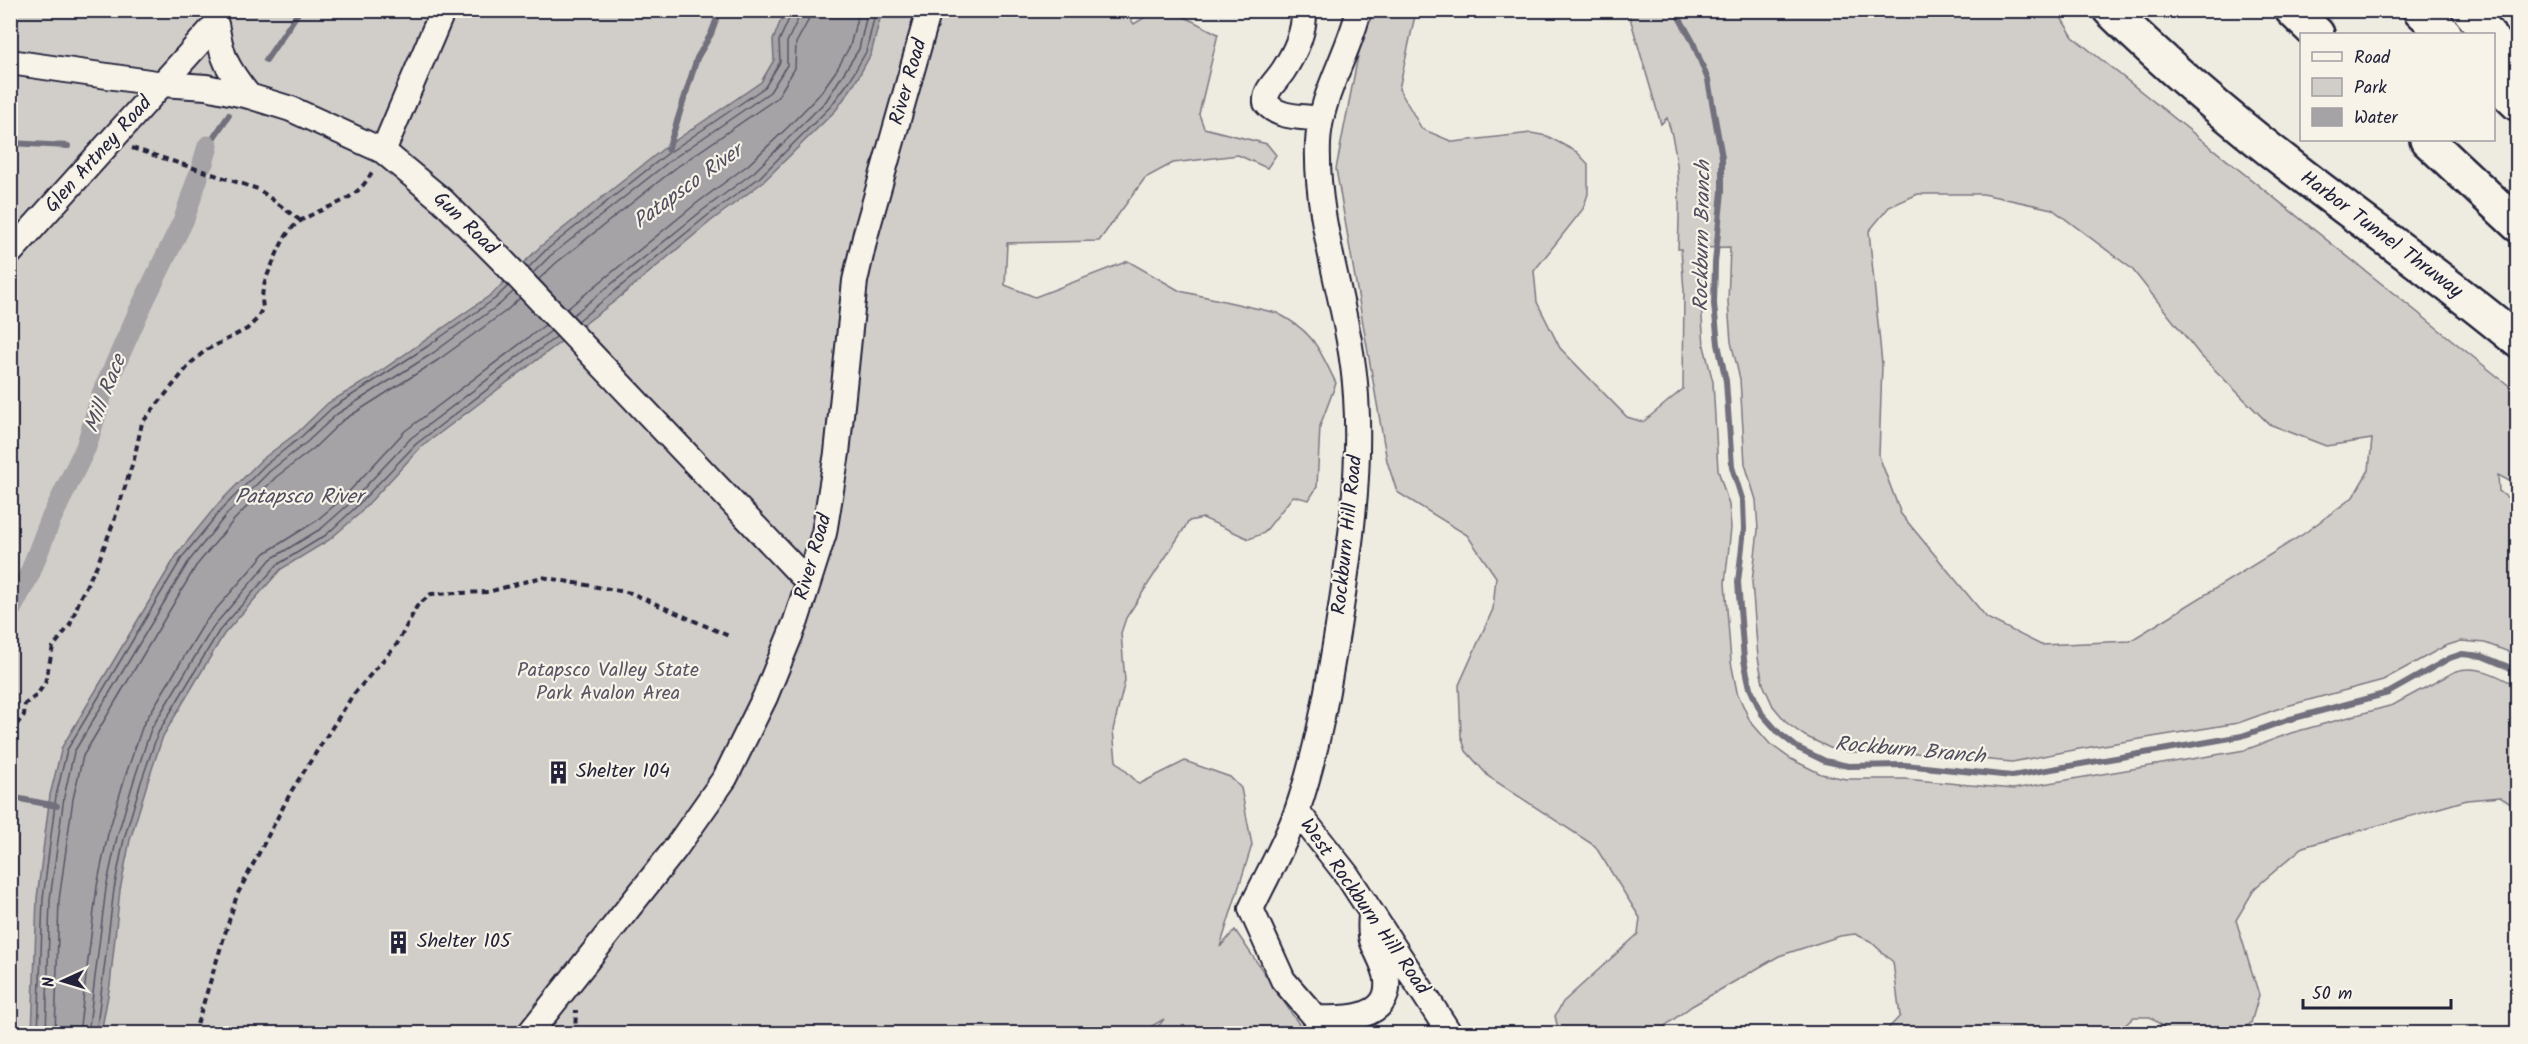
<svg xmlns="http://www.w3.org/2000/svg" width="2528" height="1044" viewBox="0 0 2528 1044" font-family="Kalam,sans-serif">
	<rect width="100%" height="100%" fill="#eeebe1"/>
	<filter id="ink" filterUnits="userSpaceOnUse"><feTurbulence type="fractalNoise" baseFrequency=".0167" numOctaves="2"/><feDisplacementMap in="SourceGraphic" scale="12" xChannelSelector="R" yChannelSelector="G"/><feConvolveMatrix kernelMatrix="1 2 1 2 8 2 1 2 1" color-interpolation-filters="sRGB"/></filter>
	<g filter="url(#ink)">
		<!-- green -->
		<path fill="#d1cdc9" stroke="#7a7882" stroke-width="1.5" fill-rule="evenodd" d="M1124 10 1134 24 1155 11 1171 10 1218 34 1199 114 1204 128 1267 144 1276 155 1267 168 1238 155 1173 163 1145 178 1099 241 1007 243 1005 285 1035 297 1128 261 1180 291 1277 313C1314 332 1318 347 1336 383L1320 426 1317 487 1309 500 1293 496 1264 533 1249 539 1203 518 1189 521 1126 618 1121 633 1125 681 1113 730 1116 761 1139 784 1185 761 1230 777 1241 788 1252 845 1220 947 1235 930 1305 1033H1153L1164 1019 1139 1034 11 1033V11Z
			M1371 11H1416L1399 89 1422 129 1453 142 1531 133 1547 136 1577 152 1588 164V194L1583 209 1534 271 1537 302 1560 348 1627 417 1643 422 1683 389 1684 291 1681 249H1678C1680 206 1681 159 1667 118L1661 124 1628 11H2057L2073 37 2517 392V485L2498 475 2499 491 2517 505V655L2485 643 2461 641 2445 646 2383 680 2283 707 2238 723 2079 749 2012 762 1905 752H1849L1830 748 1805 736 1788 724 1773 706 1763 684 1758 658 1752 582 1758 530 1756 500 1745 464 1740 379 1731 342 1728 303 1730 247 1703 248 1701 304 1704 346 1713 382 1718 470 1729 505 1731 528 1725 583 1731 662 1737 692 1750 721 1770 744 1791 759 1821 774 1846 779H1905L2013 789 2245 750 2291 733 2393 705 2456 671C2477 664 2499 676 2517 686V808L2500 797 2467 800 2303 847 2255 888 2236 920 2259 995 2251 1023 2238 1033H2172L2150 1017H2134L2117 1033H1884L1900 1016 1893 962 1870 941 1855 934 1840 936 1779 956 1692 1006 1655 1033H1559L1555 1016 1563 1002 1638 934 1640 918 1595 846 1489 777 1466 751 1461 736 1459 685 1493 609 1496 577 1467 535 1397 492 1387 461 1336 169 1365 20ZM1918 194H1983L2052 209 2132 269 2200 355 2269 424 2326 446 2372 439 2369 470 2353 497 2302 535 2130 641 2041 645 1987 618 1901 514 1879 456 1882 364 1869 231 1889 207Z"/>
		<!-- water -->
		<path fill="#a6a3a6" stroke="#716f7b" stroke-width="1.5" d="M788 11H882L871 54 855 83 836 110 763 182 711 221 615 301 420 448 359 514 329 540 281 569 224 634 163 736 147 784 130 840 120 890 110 985 101 1033 32 1034 37 898 50 795 62 747 178 553 217 505 261 460 298 432 328 403 369 379 492 294 541 246 663 149 761 82 774 60 773 40 780 22Z"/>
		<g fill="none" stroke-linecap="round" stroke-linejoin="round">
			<!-- shore -->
			<path stroke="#575666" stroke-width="1.5" d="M528 268 546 250 667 154 765 87 780 62 779 41 793 10
				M533 273 550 256 671 160 770 92 787 65V42L799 17 800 10
				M539 279 556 263 677 167 777 98 795 68 796 43 808 21 809 10
				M567 309 697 203 748 165 788 127 819 95 836 71 850 46 859 10
				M573 315 703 210 754 172 826 101 859 49 868 10
				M578 321 707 216 759 178 831 106 850 80 866 52 876 10
				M38 1034 43 899 56 796 67 750 183 556 222 509 265 465 302 436 332 408 428 346 496 298 508 286
				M46 1034 50 899 64 797 74 752 189 561 227 514 270 471 307 442 337 414 433 353 500 304 513 292
				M55 1034 59 900 73 799 83 756 196 566 234 520 276 477 313 449 342 421 438 360 506 311 520 298
				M79 1034 97 886 108 834 125 777 143 725 205 622 265 553 316 521 343 498 405 431 545 325
				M88 1034 106 888 117 837 134 780 151 729 213 627 271 559 322 528 349 504 411 438 551 331
				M96 1034 114 889 124 839 141 782 158 733 219 631 277 565 326 535 354 509 416 444 556 337"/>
			<!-- stream -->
			<path stroke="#716f7b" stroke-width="6" d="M1675 10 1693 42 1708 80 1722 157V191L1715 263 1714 304 1718 344 1726 381 1732 467 1743 502 1744 529 1738 582 1744 660 1750 688 1762 714 1779 733 1798 748 1825 761 1848 766 1905 765 2012 776 2242 736 2287 720 2388 693 2450 658 2462 654 2482 656 2518 671
				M266 60 300 10
				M10 143 68 146
				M208 146 229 115
				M668 150 697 58 711 34 720 10
				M10 797 57 806"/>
			<!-- canal -->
			<path stroke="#a6a3a6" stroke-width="21" d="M203 163 208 146
				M10 611 30 573 50 521 86 447 102 394 139 311 184 219 198 177"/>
			<defs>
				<path id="minor" d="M1304 10C1305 33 1295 53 1283 71 1275 83 1265 89 1266 103 1279 119 1302 116 1321 119
					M1359 10C1348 56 1320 95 1318 143 1315 229 1351 311 1356 396 1361 474 1350 550 1338 627 1328 688 1318 749 1298 808 1286 843 1266 877 1251 909L1283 980 1316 1018C1344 1019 1391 1020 1387 980 1386 967 1376 952 1372 940 1369 931 1371 921 1371 912
					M10 62 163 84 206 87 249 96 291 109 383 151 443 201 500 258 808 582
					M383 151 443 10
					M10 253 216 24C222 59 227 68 249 96
					M1297 811 1347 875 1450 1034
					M529 1034 675 849 725 778 765 697 796 621 824 533 837 453 855 281 866 233 929 10"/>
				<path id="highway" d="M2110 10C2169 68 2232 121 2297 171 2370 228 2447 281 2518 341
					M2292 10 2317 34
					M2420 10 2445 34
					M2469 10 2488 34
					M2494 42 2518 73
					M2494 81 2518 104
					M2427 140 2518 225"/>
			</defs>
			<!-- minor casing -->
			<use href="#minor" stroke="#22223b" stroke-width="28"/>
			<!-- highway casing -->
			<use href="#highway" stroke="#22223b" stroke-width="38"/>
			<!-- path -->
			<path stroke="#22223b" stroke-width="4" stroke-dasharray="6 4.5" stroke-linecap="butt" d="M132 148 258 189 301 221
				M10 733 24 715 25 704 37 695 45 683 53 647 70 625 81 596 98 563 114 521 134 459 142 423 191 363 206 350 247 329 257 319 263 307C260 293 265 280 271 267 279 250 285 230 302 220 330 203 356 204 373 170
				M194 1034 237 895 292 790 353 695 397 644 417 606 431 594 488 592 542 577 631 593 731 637
				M575 1034 576 1010"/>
			<!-- minor -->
			<use href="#minor" stroke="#f7f3e8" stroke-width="24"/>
			<!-- highway -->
			<use href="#highway" stroke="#f7f3e8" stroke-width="33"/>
		</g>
	</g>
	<!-- icons -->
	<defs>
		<symbol id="building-bare" viewBox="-9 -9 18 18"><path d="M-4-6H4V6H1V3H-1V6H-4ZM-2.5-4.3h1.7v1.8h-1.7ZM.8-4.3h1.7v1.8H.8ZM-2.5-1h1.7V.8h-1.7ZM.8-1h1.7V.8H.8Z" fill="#22223b" stroke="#f7f3e8" stroke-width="2.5" paint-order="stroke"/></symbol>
	</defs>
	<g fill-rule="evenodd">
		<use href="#building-bare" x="542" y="756" width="33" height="33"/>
		<use href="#building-bare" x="382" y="926" width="33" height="33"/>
	</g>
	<g text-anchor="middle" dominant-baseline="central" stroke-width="4.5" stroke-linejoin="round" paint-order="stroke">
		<!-- street labels -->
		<g font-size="20" fill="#22223b" stroke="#f7f3e8">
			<text transform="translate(909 82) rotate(-74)">River Road</text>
			<text transform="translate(99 155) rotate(-48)">Glen Artney Road</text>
			<text transform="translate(465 224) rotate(44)">Gun Road</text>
			<text transform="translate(2381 235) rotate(37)">Harbor Tunnel Thruway</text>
			<text transform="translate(1348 535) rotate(-84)">Rockburn Hill Road</text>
			<text transform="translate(814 557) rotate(-74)">River Road</text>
			<text transform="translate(1364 907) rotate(55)">West Rockburn Hill Road</text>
		</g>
		<!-- park labels -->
		<g font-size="20" fill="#575566" stroke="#f7f3e8">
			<text x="608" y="671">Patapsco Valley State<tspan x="608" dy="23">Park Avalon Area</tspan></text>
		</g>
		<!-- poi labels -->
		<g font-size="20" fill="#22223b" stroke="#f7f3e8" text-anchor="start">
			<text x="576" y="772">Shelter 104</text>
			<text x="417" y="942">Shelter 105</text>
		</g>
		<!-- water labels -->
		<g font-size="21" font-style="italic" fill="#504f60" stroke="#f7f3e8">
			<text transform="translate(688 187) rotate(-36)">Patapsco River</text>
			<text transform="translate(1703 236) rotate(-89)">Rockburn Branch</text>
			<text transform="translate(106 394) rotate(-69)">Mill Race</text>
			<text x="299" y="497">Patapsco River</text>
			<text transform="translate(1910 751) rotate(5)">Rockburn Branch</text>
		</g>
	</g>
	<!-- margin -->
	<rect width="2528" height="1044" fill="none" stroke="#f7f3e8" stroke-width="36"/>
	<rect x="18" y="18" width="2492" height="1008" fill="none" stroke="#22223b" stroke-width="2" filter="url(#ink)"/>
	<!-- legend -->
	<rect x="2300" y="33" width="195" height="108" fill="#f7f3e8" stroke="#a29fa3" stroke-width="1.5"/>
	<rect x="2312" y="52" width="30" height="9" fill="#f7f3e8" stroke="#a29fa3" stroke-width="1.5"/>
	<text x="2354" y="63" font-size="18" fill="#22223b">Road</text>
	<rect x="2312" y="78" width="30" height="18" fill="#d1cdc9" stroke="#a29fa3" stroke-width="1.5"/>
	<text x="2354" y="93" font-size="18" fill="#22223b">Park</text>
	<rect x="2312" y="108" width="30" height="18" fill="#a6a3a6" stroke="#a29fa3" stroke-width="1.5"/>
	<text x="2354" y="123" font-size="18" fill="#22223b">Water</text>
	<!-- north arrow -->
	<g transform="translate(63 981) rotate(266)" stroke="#f7f3e8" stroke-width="4.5" paint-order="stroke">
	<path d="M0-4.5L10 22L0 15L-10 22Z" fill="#22223b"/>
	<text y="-9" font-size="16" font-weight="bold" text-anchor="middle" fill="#22223b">N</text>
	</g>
	<!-- scale -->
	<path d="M2303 999v9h148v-9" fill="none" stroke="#22223b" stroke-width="3"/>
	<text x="2312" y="999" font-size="18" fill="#22223b" stroke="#f7f3e8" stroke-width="4.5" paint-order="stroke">50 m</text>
</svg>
